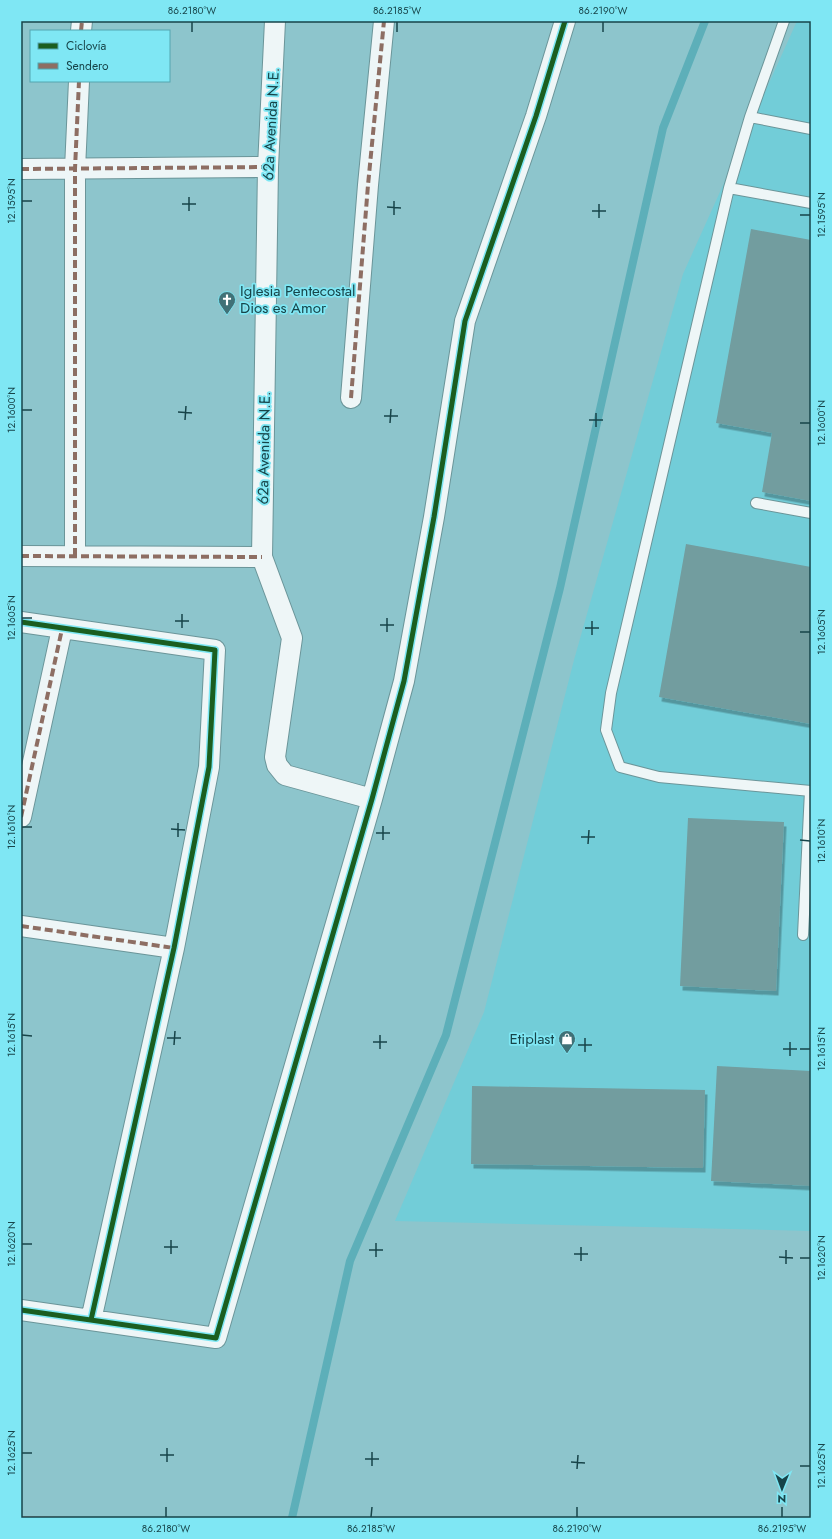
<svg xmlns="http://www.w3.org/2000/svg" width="832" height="1539" viewBox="0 0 832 1539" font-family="Jost,sans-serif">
	<defs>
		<filter id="shadow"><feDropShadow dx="2.5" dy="4.5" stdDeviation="0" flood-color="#0004"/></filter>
	</defs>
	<rect width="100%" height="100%" fill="#8dc5cc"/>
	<!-- built -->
	<path fill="#72cdd8" d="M797 21H811V1231L395 1221 484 1012 574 660 683 274Z"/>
	<!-- green -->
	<path fill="#c4a19f" d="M21 1516 138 1518H21Z"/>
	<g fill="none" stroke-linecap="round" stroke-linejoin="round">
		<!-- stream -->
		<path stroke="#5dafb9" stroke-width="8" d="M292 1518 350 1261 446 1035 560 588 663 128 705 21"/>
	</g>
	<!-- building -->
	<path fill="#729d9f" filter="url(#shadow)" d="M751 229 811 240V501L762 492 772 433 716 423Z
		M686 544 811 567V724L659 697Z
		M688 818 784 822 776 991 680 986Z
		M717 1066 811 1071V1186L711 1181Z
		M472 1086 705 1090 703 1168 471 1164Z"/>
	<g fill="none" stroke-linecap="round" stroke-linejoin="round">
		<defs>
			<path id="service" d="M784 21 750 117 729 188 611 693 606 730 620 767 659 777 811 791
				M750 117 811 129
				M729 188 811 203
				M756 503 811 513
				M803 935 810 791"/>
			<path id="minor" d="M275 21 268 167 262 557 292 638 275 757 277 765 285 775 372 799
				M81 31 82 21
				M21 169 268 167
				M351 398 368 185 384 21
				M21 556 262 557
				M75 556V169L79 81
				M21 622 215 650 209 767 174 948 91 1320
				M21 817 62 629
				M21 926 174 948
				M21 1310 216 1338 372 799 404 681 434 517 465 321 536 116 565 21"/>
		</defs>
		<!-- service casing -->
		<use href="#service" stroke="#6b9599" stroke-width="12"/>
		<!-- minor casing -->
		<use href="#minor" stroke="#6b9599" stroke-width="22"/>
		<!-- service -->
		<use href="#service" stroke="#eef6f7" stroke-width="10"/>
		<!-- minor -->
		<use href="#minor" stroke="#eef6f7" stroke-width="20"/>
		<!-- quiet -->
		<path stroke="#8d6e63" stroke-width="4" stroke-dasharray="8 4" stroke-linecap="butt" d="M81 31 82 21
			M21 169 268 167
			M351 398 368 185 384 21
			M21 556 262 557
			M75 556V169L79 81
			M21 817 62 629
			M21 926 174 948"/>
		<defs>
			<path id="cycleway" d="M21 622 215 650 209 767 174 948 91 1320
				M21 1310 216 1338 372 799 404 681 434 517 465 321 536 116 565 21"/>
		</defs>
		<!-- cycleway casing -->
		<use href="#cycleway" stroke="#7fe7f4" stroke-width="8"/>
		<!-- cycleway -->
		<use href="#cycleway" stroke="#1b5e20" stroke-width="5"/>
	</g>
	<!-- ticks -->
	<path fill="none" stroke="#174449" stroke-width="1.5" d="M192 32V22M397 32V22M603 32V22M22 201H32M182 204H196M387 207 401 208M189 211V197M592 211H606M394 215V201M800 215H810M599 218V204M22 410H32M178 412 192 413M384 416H398M185 420 186 406M589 420H603M390 423 391 409M800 423H810M596 427V413M22 618H32M175 621H189M380 625H394M182 628V614M585 628H599M387 632V618M800 632H810M592 635V621M22 827H32M171 829 185 830M376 833H390M178 837V823M581 837H595M383 840V826M800 840 810 841M588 844 589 830M22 1035 32 1036M167 1038H181M373 1042H387M174 1045 175 1031M578 1045H592M380 1049V1035M783 1049H797M800 1049H810M585 1052V1038M790 1056V1042M22 1244H32M164 1247H178M369 1250H383M171 1254V1240M574 1254H588M376 1257V1243M779 1257 793 1258M800 1258H810M581 1261V1247M786 1264V1250M22 1453H32M160 1455H174M365 1459H379M167 1462V1448M571 1462 585 1463M372 1466V1452M800 1466H810M577 1469 578 1455M166 1517V1507M371 1517 372 1507M577 1517V1507M782 1517V1507"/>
	<!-- icons -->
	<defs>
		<symbol id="church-pin" viewBox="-11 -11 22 30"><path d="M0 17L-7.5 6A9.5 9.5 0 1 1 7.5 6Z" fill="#407177" stroke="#7fe7f4"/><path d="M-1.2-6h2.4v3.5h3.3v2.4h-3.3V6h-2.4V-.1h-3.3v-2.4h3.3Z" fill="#fff"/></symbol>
		<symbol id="shop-pin" viewBox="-11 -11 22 30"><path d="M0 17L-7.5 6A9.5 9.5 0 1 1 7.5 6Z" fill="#407177" stroke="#7fe7f4"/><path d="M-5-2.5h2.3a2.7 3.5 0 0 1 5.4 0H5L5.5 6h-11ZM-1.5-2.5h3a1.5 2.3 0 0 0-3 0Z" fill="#fff"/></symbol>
	</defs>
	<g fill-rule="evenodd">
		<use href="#church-pin" x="217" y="290" width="20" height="27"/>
		<use href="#shop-pin" x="557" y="1029" width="20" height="27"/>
	</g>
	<g text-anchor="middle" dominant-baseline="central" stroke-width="3.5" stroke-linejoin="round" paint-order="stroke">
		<!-- street labels -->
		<g font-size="15" fill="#174449" stroke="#7fe7f4">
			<text transform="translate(271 124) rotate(-87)">62a Avenida N.E.</text>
			<text transform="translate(264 448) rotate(-89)">62a Avenida N.E.</text>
		</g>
		<!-- poi labels -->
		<g font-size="15" fill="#174449" stroke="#7fe7f4" text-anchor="start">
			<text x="240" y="291">Iglesia Pentecostal<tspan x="240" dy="17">Dios es Amor</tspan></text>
			<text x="554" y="1039" text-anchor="end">Etiplast</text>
		</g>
	</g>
	<!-- border -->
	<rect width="832" height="1539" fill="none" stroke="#7fe7f4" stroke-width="44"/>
	<!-- legend -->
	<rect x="30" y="30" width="140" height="52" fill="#7fe7f4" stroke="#55a6b0"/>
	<rect x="38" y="43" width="20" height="6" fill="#1b5e20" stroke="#55a6b0"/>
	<text x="66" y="50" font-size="12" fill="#174449">Ciclovía</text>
	<rect x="38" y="63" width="20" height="6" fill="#8d6e63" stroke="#55a6b0"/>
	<text x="66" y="70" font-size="12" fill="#174449">Sendero</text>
	<!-- north arrow -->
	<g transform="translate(782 1489) rotate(181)" stroke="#7fe7f4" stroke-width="3" paint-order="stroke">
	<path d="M0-3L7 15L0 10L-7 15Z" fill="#174449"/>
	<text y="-6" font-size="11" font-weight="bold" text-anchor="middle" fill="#174449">N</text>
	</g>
	<rect x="22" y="22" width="788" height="1495" fill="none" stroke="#174449" stroke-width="1.5"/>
	<g font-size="10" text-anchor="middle" fill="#174449">
		<text x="192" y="14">86.2180°W</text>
		<text x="397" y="14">86.2185°W</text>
		<text x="603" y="14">86.2190°W</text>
		<text transform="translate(11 201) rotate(-90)" y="4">12.1595°N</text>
		<text transform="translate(821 215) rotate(-90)" y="4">12.1595°N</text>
		<text transform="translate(11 410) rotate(-90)" y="4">12.1600°N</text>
		<text transform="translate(821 423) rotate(-90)" y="4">12.1600°N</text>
		<text transform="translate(11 618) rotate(-90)" y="4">12.1605°N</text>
		<text transform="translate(821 632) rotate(-90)" y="4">12.1605°N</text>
		<text transform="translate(11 827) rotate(-90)" y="4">12.1610°N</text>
		<text transform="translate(821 841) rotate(-90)" y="4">12.1610°N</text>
		<text transform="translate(11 1035) rotate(-90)" y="4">12.1615°N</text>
		<text transform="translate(821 1049) rotate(-90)" y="4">12.1615°N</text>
		<text transform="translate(11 1244) rotate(-90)" y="4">12.1620°N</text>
		<text transform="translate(821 1258) rotate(-90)" y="4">12.1620°N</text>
		<text transform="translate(11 1453) rotate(-90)" y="4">12.1625°N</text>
		<text transform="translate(821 1466) rotate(-90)" y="4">12.1625°N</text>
		<text x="166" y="1532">86.2180°W</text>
		<text x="371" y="1532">86.2185°W</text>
		<text x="577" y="1532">86.2190°W</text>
		<text x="782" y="1532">86.2195°W</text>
	</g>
</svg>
